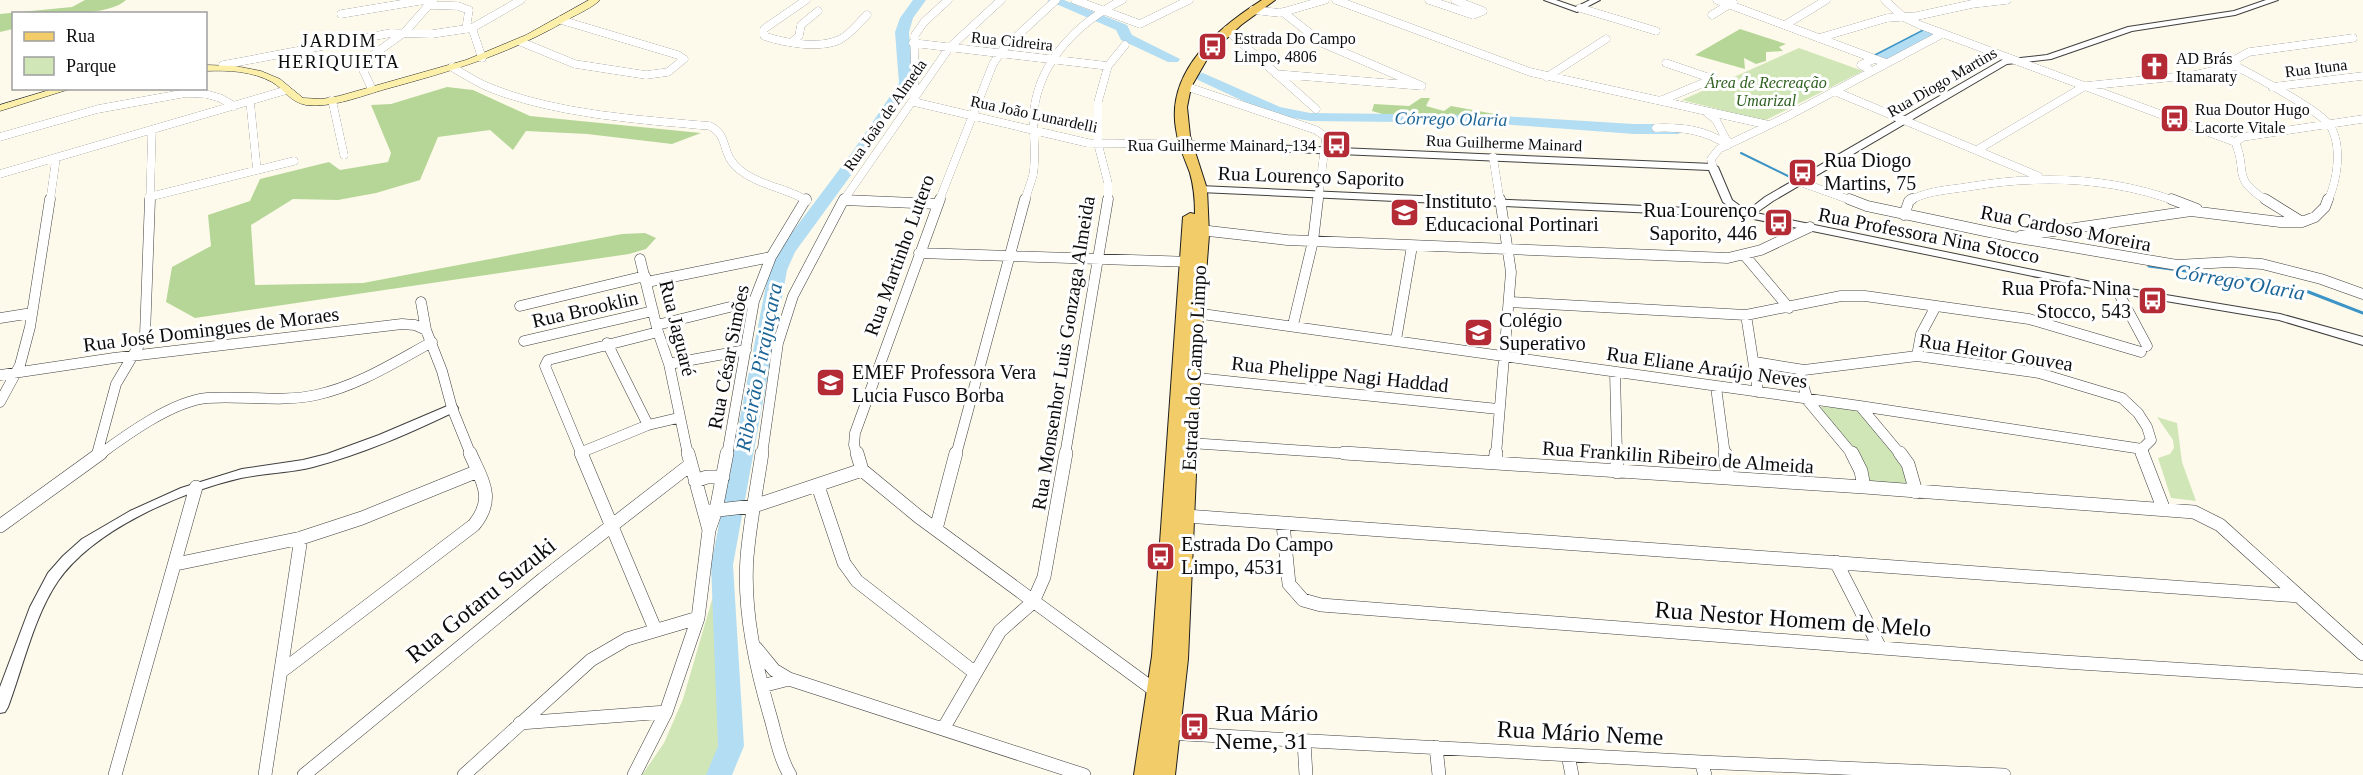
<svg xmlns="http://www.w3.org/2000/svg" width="2363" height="775" viewBox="0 0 2363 775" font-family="'Times New Roman',serif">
	<rect width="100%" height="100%" fill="#fefaeb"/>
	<!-- green -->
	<path fill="#d1e6b7" d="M1799 48 1863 71 1764 121 1682 100Z
		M1812 406 1864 410 1893 445 1910 485 1869 486Z
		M2157 417 2177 423 2182 462 2196 501 2171 498 2158 458 2170 454 2174 448 2173 440Z
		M714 593 727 679 719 752 711 775H642L664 743 683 699Z"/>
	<!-- forest -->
	<path fill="#b6d697" d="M85 0H126C107 18 40 14 14 14L13 29 0 32V14L72 7Z
		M1740 29 1786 44 1779 47 1783 51 1766 52V61L1756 64 1744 58 1745 69 1695 55Z
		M447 87 473 90 530 116 701 133 672 144 587 134 526 131 513 150 490 130 438 137 420 180 376 193 338 200 293 199 251 225 255 285 363 283 622 234 645 233 656 238 646 249 629 254 195 318 166 302 172 267 211 246 208 215 250 201 260 179 329 162 340 170 388 162 391 153 371 105 391 104Z
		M1421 98H1430L1426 106 1444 111 1451 106 1527 120 1501 121 1386 115 1372 111 1374 104 1409 106Z"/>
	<!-- water -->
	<path fill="#b3ddf3" stroke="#3d94c6" stroke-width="1.5" d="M1927 28 1941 34 1886 63 1871 57Z"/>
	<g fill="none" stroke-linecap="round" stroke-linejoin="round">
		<!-- stream-far1 -->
		<path stroke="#3d94c6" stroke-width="2" d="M1741 153 1796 180"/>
		<!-- stream -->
		<path stroke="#3d94c6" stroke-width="3" d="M2149 266 2246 279 2306 291 2363 313"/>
		<!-- river -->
		<path fill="#b3ddf3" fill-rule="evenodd" d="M913 0H926L913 18 909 32 913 83 862 160 795 252 787 270 733 565 744 746 732 775H706L718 746 711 565 769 270 781 247 851 154 899 83 895 32 900 18Z
			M1047 0H1064L1127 25 1132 35 1180 59 1178 62H1168L1121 40 1116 30Z
			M1203 73 1280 107 1310 113 1487 115 1634 124H1678L1686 129 1678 134H1634L1487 123 1310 121 1271 114 1198 80 1196 77 1198 74Z"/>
		<defs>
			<path id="minor-far2" d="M806 0 764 29V36C785 43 818 49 839 40 850 35 858 23 867 15
				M948 0 924 22 915 35 914 102 1088 143 1176 144
				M1075 0 1140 24 1189 0
				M1336 0 1530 72 1769 125
				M1429 0 1473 15 1483 11 1455 0
				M1717 0 1886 63
				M1885 0 1903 17 1920 25 2235 142 2243 137 2363 119
				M429 5 458 6 469 10 466 29
				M1580 8 1656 31
				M1253 10 1280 13 1325 0
				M341 14 425 0
				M1712 15 1733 2
				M1785 25 1826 0
				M472 28 482 58
				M1227 30 1316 109
				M1819 38 1887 18 1917 16 1972 4 2007 0
				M793 41 799 36 801 25 818 11
				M521 42 575 64 646 75 668 72 684 59 678 55 561 20
				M913 43 1108 66
				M223 65 391 33 432 34 472 28 521 0
				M2236 66V59L2249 52 2353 38
				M2236 66C2255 77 2325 112 2332 129 2342 150 2337 180 2328 201
				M452 67C464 74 476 82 488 87 554 114 640 120 710 126 730 136 720 155 740 170 760 186 793 190 807 201
				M1872 71 1861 65 1874 59
				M1276 74 1422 86 1322 43 1283 12
				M1547 77 1606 39
				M1185 86 1316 130 1326 137 1318 201
				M2272 87 2363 76
				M372 89 362 68 366 60 405 32 433 0
				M1834 91 2038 176
				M332 100 344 155
				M1662 100 1713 79 1666 63
				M250 101 257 170
				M1706 112 1716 120 1728 143
				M1656 128C1683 127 1705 130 1728 145
				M0 137 98 109 186 93 206 94 220 98 234 106
				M2235 142C2249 173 2229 176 2267 201
				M1977 150 2085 86 2194 75 2236 66
				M1493 157 1500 201
				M1713 167 1711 159 1719 149 1788 116 1942 34
				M0 174 287 90
				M1800 182 1853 201
				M149 197 294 161
				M844 200 867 201
				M50 201 56 159
				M150 201 152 130
				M843 201 949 48 1001 0
				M939 201 993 64 1003 49 1056 0
				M1025 201C1027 192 1031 183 1033 175 1037 154 1032 131 1034 110 1040 60 1079 22 1122 0
				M1108 201V183L1098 144V102L1108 66 1125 45
				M1909 201C1927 191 1947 190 1967 187 2038 175 2107 176 2175 201"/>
			<path id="minor-far1" d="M1849 199 1867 206 2013 237 2177 265 2230 262 2262 264 2321 279 2363 294
				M2171 199 2197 209
				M2265 199 2302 222
				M844 200 938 204
				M1904 215 1909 201 1912 199
				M1200 230 1287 240 1728 258 1761 250 1810 227
				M2020 236 2191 211 2280 222H2302L2315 217 2325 207 2328 199
				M919 253 1192 262
				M1746 257 1789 308
				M640 259 658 332 669 364 688 455
				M647 282 771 257
				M2117 290 2147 346
				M421 302 426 330 442 371 452 408 471 455
				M1510 302 1746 315 1841 296H1865L2029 319 2141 352
				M520 306 645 276
				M1195 313 1860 406 2142 449
				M1746 315 1758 392
				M0 318 32 313
				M657 325 754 301
				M1293 325 1313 241 1318 199
				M1396 340 1412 246
				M524 341 653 311
				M607 343 648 425
				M1917 356 1921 334 1936 306
				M1755 362 1804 370 1917 356 2039 373 2122 398 2138 413 2147 427 2151 440 2142 449
				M669 364 746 350
				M1798 369 1808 401 1853 455
				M1615 372 1617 455
				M0 375 114 358 402 324 415 325 426 330
				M1188 377 1498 409
				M1716 387 1725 455
				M0 402 20 365 30 327 50 199
				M1860 406 1901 455
				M1190 443 1367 455
				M2142 449V455
				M582 452 648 425 678 418
				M97 454 116 384 145 335 150 199
				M99 455C126 435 173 401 207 398 244 395 280 403 316 395 358 386 395 362 432 342
				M582 455 545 366 548 360 658 332
				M727 455 754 301 771 257 806 199
				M762 455 778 343 793 296 844 199
				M857 455 854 445 855 433 940 199
				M956 455 1025 199
				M1065 455 1108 199
				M1496 455 1511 272 1500 199"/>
			<path id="minor" d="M581 453 655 629
				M688 453 709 530
				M762 453C757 487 750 522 747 557 743 611 756 668 771 719 776 737 780 759 790 775
				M857 453 862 470 919 517 1157 692
				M1344 453 1864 487 2194 512 2220 525 2363 654
				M1617 453V472
				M1725 453 1728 478
				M1852 453 1861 471 1864 487
				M1900 453 1908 464 1916 492
				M2142 453 2164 510
				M1495 463 1496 453
				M695 481 707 477H723
				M818 486 844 563 857 581 974 672
				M709 511 754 506 862 470
				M1186 516 2299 596
				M1283 524 1289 584 1303 600 1321 605 2064 662 2363 681
				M0 526 101 453
				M936 529 956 453
				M1836 562 1880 648
				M176 564 301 538 362 518 478 471
				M756 648 774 670 789 679
				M282 671 474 525C496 498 482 481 470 453
				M762 686 789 679 1084 775
				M520 723 666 712
				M943 729 1000 631 1033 602 1044 577 1066 453
				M1166 733 1701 762 2004 775
				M1304 742 1306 775
				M1436 747 1439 775
				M1568 755 1572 775
				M1701 762 1705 775
				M115 775 196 487
				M265 775 301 538
				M304 775 543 579 690 465
				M464 775 591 660 627 639 698 618
				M634 775 666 712 698 618 709 530 716 510 727 453"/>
			<path id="tertiary" d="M1544 0H1556L1576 7 1590 0H1600L1577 12Z
				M2266 0H2278L2235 15 2132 31 2051 59 2007 64 1773 201 1756 213 2106 285 2280 314 2363 337V345L2279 320 2106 291 1744 217 1200 192 1195 189 1200 186 1733 210 1723 202 1709 170 1176 147 1171 144 1176 141 1713 164 1718 167 1732 200 1747 211 1765 197 2002 60 2047 55 2128 27 2234 11Z
				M452 404 456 405 458 408 456 411C410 433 363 454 313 467 289 473 265 473 241 478 181 492 94 529 58 581 34 616 23 667 8 707L5 712 0 713V687L30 607 48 573 63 556 82 539 130 511 181 488 242 469 303 460 327 454 379 435Z"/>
			<path id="secondary" d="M589 0H600C592 8 579 13 569 19 510 54 452 71 386 89 361 96 333 108 306 105 290 102 285 90 272 82 252 71 228 70 206 71V65L235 66 261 71 280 79 303 98 322 99 339 96 466 60 526 35Z
				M56 88H73L0 111V105Z"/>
			<path id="primary" d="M1262 0H1275L1241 25 1210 54 1191 87 1187 107 1190 136 1207 189 1209 235 1203 313 1188 659 1175 775H1134L1152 656 1183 217 1190 213 1195 214C1195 200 1194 187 1190 173 1185 159 1178 145 1176 129 1166 71 1218 28 1262 0Z"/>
		</defs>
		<!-- minor-far2 casing -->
		<use href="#minor-far2" stroke="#3f3f3f" stroke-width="8"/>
		<!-- minor-far1 casing -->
		<use href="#minor-far1" stroke="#3f3f3f" stroke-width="11"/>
		<!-- minor casing -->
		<use href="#minor" stroke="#3f3f3f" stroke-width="14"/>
		<!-- tertiary casing -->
		<use href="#tertiary" stroke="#3f3f3f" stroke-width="2"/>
		<!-- secondary casing -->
		<use href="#secondary" stroke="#2e2e2e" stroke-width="1"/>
		<!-- primary casing -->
		<use href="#primary" stroke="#1d1d1d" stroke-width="2"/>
		<!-- minor-far2 -->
		<use href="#minor-far2" stroke="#fff" stroke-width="8"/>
		<!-- minor-far1 -->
		<use href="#minor-far1" stroke="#fff" stroke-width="10"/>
		<!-- minor -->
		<use href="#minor" stroke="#fff" stroke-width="13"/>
		<!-- tertiary -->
		<use href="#tertiary" fill="#fff" fill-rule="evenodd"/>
		<!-- secondary -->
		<use href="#secondary" fill="#fbefa9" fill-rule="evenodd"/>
		<!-- primary -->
		<use href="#primary" fill="#f2cc68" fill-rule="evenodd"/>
	</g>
	<!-- icons -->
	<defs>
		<symbol id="bus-square" viewBox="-11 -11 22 22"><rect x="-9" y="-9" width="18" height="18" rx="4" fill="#b42b36" stroke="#fff"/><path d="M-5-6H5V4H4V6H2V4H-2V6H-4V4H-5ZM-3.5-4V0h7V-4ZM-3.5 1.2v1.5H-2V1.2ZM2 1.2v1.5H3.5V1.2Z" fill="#fff"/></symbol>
		<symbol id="church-square" viewBox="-11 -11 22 22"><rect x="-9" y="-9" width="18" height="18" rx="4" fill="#b42b36" stroke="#fff"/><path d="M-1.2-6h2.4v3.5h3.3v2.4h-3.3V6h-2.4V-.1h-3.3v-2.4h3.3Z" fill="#fff"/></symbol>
		<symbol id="school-square" viewBox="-11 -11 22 22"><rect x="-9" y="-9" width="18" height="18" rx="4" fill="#b42b36" stroke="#fff"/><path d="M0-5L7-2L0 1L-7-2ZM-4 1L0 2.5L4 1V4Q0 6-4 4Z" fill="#fff"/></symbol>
	</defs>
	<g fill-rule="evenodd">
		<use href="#bus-square" x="1196" y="30" width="33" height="33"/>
		<use href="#church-square" x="2138" y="50" width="33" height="33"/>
		<use href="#bus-square" x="2158" y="102" width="33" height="33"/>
		<use href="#bus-square" x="1320" y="128" width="33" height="33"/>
		<use href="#bus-square" x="1786" y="156" width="33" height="33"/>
		<use href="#school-square" x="1388" y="196" width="33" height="33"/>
		<use href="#bus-square" x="1762" y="206" width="33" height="33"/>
		<use href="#bus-square" x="2136" y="284" width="33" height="33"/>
		<use href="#school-square" x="1462" y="316" width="33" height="33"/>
		<use href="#school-square" x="814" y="366" width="33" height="33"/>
		<use href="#bus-square" x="1144" y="540" width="33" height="33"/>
		<use href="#bus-square" x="1178" y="710" width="33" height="33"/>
	</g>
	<g text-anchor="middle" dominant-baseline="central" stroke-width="6" stroke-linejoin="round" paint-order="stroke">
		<!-- far-poi labels -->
		<g font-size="16" fill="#0c0c0c" stroke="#fff" text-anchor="start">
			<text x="1234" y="38">Estrada Do Campo<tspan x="1234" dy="18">Limpo, 4806</tspan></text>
			<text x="2176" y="58">AD Brás<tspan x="2176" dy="18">Itamaraty</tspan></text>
			<text x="2195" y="109">Rua Doutor Hugo<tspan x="2195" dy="18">Lacorte Vitale</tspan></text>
			<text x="1316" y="145" text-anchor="end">Rua Guilherme Mainard, 134</text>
		</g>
		<!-- far-street labels -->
		<g font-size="16" fill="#0c0c0c" stroke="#fff">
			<text transform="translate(1012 41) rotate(6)">Rua Cidreira</text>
			<text transform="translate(2316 68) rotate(-7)">Rua Ituna</text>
			<text transform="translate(1942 82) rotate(-30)">Rua Diogo Martins</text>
			<text transform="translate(1034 114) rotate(12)">Rua João Lunardelli</text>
			<text transform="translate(885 115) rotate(-55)">Rua João de Almeda</text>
			<text transform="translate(1504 143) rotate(2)">Rua Guilherme Mainard</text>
		</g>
		<!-- far-park labels -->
		<g font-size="16" font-style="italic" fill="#2f6020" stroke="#fff">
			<text x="1766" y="82">Área de Recreação<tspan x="1766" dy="18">Umarizal</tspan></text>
		</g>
		<!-- far-quarter labels -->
		<g font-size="18" letter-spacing="1.5" fill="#0c0c0c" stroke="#fff">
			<text x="339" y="41">JARDIM<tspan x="339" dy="21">HERIQUIETA</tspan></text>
		</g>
		<!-- far-water labels -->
		<g font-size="18" font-style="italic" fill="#1c6597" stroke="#fff">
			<text transform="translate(1451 119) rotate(1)">Córrego Olaria</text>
		</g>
		<!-- poi labels -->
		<g font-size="20" fill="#0c0c0c" stroke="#fff" text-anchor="start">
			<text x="1824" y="160">Rua Diogo<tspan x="1824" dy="23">Martins, 75</tspan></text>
			<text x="1425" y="201">Instituto<tspan x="1425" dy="23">Educacional Portinari</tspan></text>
			<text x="1757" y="210" text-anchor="end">Rua Lourenço<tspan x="1757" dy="23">Saporito, 446</tspan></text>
			<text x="2131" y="288" text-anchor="end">Rua Profa. Nina<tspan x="2131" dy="23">Stocco, 543</tspan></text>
			<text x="1499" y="320">Colégio<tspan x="1499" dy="23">Superativo</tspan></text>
			<text x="852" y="372">EMEF Professora Vera<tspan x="852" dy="23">Lucia Fusco Borba</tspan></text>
			<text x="1181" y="544">Estrada Do Campo<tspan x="1181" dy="23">Limpo, 4531</tspan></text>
		</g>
		<!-- street labels -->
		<g font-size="20" fill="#0c0c0c" stroke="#fff">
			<text transform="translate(1311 176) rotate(2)">Rua Lourenço Saporito</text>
			<text transform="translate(2066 228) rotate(11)">Rua Cardoso Moreira</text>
			<text transform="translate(1929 235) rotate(11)">Rua Professora Nina Stocco</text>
			<text transform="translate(899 255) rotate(-70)">Rua Martinho Lutero</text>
			<text transform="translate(585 309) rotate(-13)">Rua Brooklin</text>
			<text transform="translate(678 328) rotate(76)">Rua Jaguaré</text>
			<text transform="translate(211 329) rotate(-7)">Rua José Domingues de Moraes</text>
			<text transform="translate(1996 352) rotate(9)">Rua Heitor Gouvea</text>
			<text transform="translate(1063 353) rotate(-81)">Rua Monsenhor Luis Gonzaga Almeida</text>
			<text transform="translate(728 357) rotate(-79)">Rua César Simões</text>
			<text transform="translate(1707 367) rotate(8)">Rua Eliane Araújo Neves</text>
			<text transform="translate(1194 368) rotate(-87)">Estrada do Campo Limpo</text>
			<text transform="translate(1340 374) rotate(6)">Rua Phelippe Nagi Haddad</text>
			<text transform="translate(1678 457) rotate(4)">Rua Frankilin Ribeiro de Almeida</text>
		</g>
		<!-- water labels -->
		<g font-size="21" font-style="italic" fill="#1c6597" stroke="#fff">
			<text transform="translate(2240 282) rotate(10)">Córrego Olaria</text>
			<text transform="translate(759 367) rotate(-79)">Ribeirão Pirajuçara</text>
		</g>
		<!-- near-street labels -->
		<g font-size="24" fill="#0c0c0c" stroke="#fff">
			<text transform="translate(481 600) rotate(-39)">Rua Gotaru Suzuki</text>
			<text transform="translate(1793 619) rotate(4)">Rua Nestor Homem de Melo</text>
			<text transform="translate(1580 733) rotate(3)">Rua Mário Neme</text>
		</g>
		<!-- near-poi labels -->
		<g font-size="24" fill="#0c0c0c" stroke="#fff" text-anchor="start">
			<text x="1215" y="713">Rua Mário<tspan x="1215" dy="28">Neme, 31</tspan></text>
		</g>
	</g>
	<!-- legend -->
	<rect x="12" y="12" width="195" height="78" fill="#ffffff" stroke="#9e9e9e" stroke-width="1.5"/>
	<rect x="24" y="32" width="30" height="9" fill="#f2cc68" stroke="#9e9e9e" stroke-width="1.5"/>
	<text x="66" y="42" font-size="18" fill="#0c0c0c">Rua</text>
	<rect x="24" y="57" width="30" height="18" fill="#d1e6b7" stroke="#9e9e9e" stroke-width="1.5"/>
	<text x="66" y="72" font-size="18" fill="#0c0c0c">Parque</text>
</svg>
